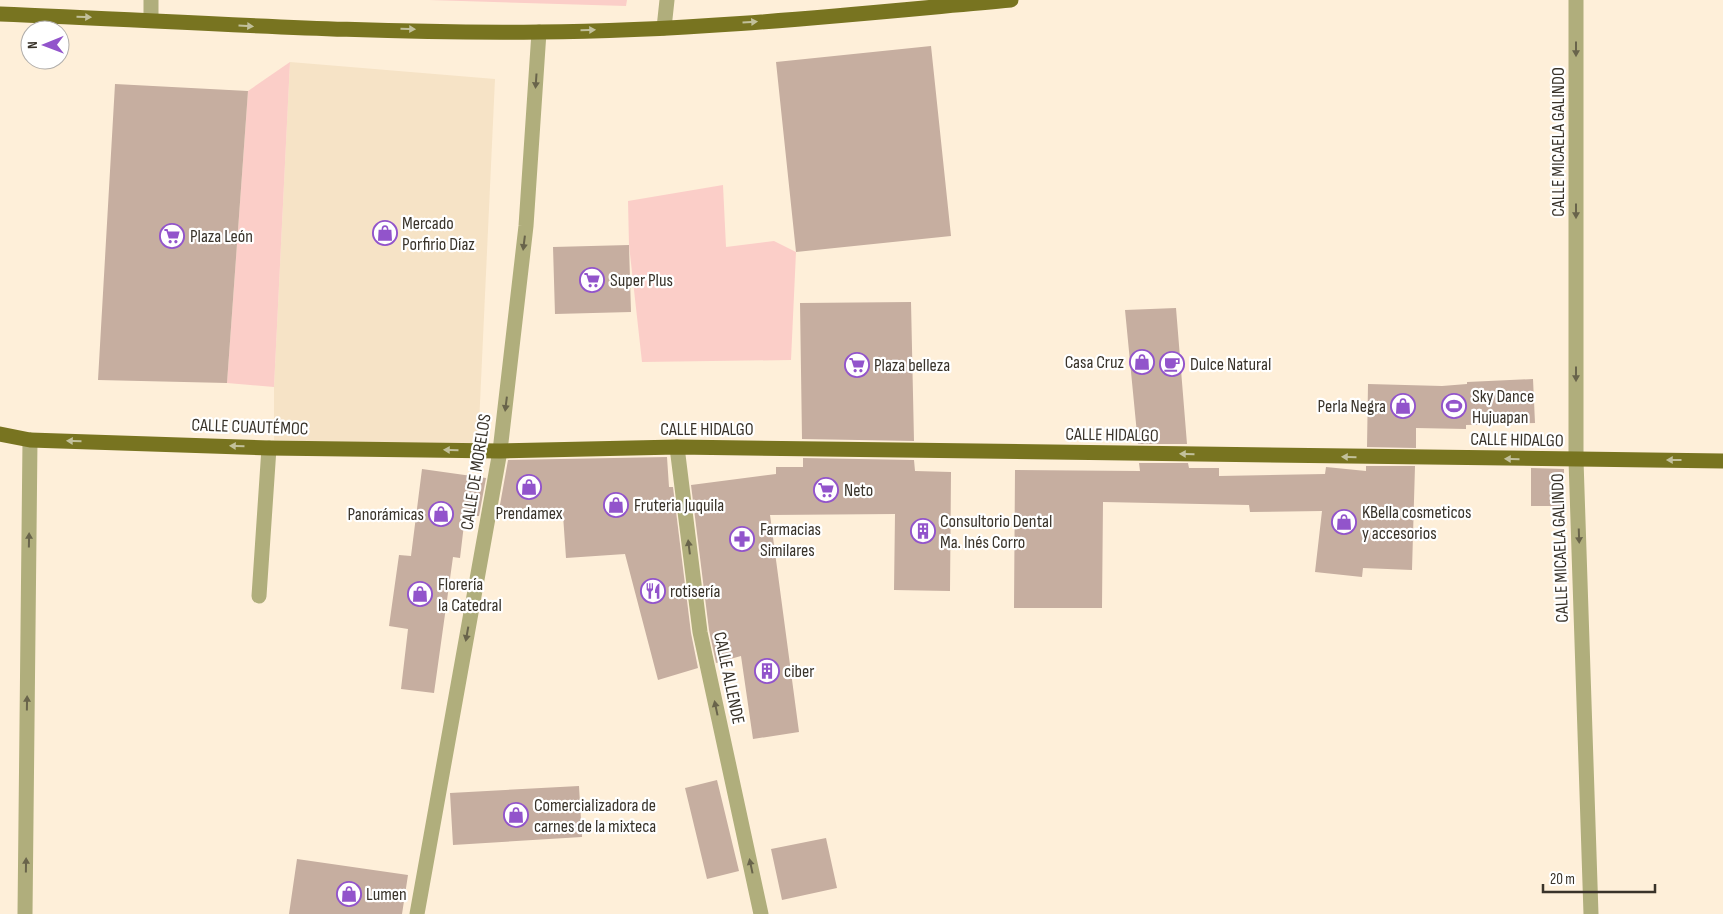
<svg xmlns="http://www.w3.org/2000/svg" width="1723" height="914" viewBox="0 0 1723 914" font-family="'Sofia Sans Condensed',sans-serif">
	<rect width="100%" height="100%" fill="#feefd9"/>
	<!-- built -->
	<path fill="#f6e3c6" d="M290 62 495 79 478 446 274 440V387Z"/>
	<!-- green -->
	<path fill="#fbcec8" d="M429 0H627L626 6Z
		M290 62 274 387 227 383 248 91Z
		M723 185 726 247 774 241 796 252 791 360 642 362 629 245 628 201Z"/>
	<!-- building -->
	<path fill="#c6aea0" d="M931 46 951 236 796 252 776 62Z
		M115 84 248 91 227 383 98 380Z
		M629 245 631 312 555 314 553 247Z
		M911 302 914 441 802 439 800 303Z
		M1176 308 1187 444H1138L1125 310Z
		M1533 379 1535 423 1466 425V429L1416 428V448L1367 447 1368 384 1442 386 1467 384V382Z
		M667 457 669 487H673L691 633 698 668 658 680 625 554 566 558 563 515 498 516 508 460Z
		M803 458 914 460 915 471 951 472 950 591 894 590 895 514 770 515 799 732 753 739 741 656 716 663 709 630 691 485 776 474V467H803Z
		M1139 463H1188L1189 468H1219V476L1325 474 1326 467 1366 471V466H1415L1412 570 1363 568 1362 577 1315 572 1322 511 1250 512 1249 505 1103 502 1102 608H1014L1015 470 1140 471Z
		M1531 468 1564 469V506H1531Z
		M422 469 486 478 479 516H465L460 558 453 557 434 693 401 689 408 629 389 626 399 555 411 556Z
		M717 780 739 871 707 879 685 788Z
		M579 786 582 837 453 845 450 793Z
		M826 838 837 888 782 900 771 849Z
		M297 859 408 875 402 914H289Z"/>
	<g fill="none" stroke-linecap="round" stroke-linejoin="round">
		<!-- minor -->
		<path stroke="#b0ae7c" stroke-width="15" d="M151 0V20
			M1576 0V460L1591 914
			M664 28 667 0
			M677 447 700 632 761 914
			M259 596 269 448
			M25 914 30 440
			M417 914 500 451 526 226 539 32"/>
		<!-- major -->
		<path stroke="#787420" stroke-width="15" d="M0 14C180 21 359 34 539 32 697 31 855 14 1011 0
			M0 434 30 440 269 448 500 451 677 447 1723 461"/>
	</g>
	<!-- one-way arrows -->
	<defs><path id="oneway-solid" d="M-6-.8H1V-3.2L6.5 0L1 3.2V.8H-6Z" transform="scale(1.25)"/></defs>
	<g fill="#c2c09b">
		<use href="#oneway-solid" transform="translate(84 17) rotate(2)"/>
		<use href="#oneway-solid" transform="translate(750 22) rotate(-4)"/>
		<use href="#oneway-solid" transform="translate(246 26) rotate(3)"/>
		<use href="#oneway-solid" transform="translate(408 29) rotate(1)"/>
		<use href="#oneway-solid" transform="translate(588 30) rotate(-2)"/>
		<use href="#oneway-solid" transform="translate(74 441) rotate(-178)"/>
		<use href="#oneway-solid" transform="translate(237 446) rotate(-178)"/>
		<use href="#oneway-solid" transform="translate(451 450) rotate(-179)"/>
		<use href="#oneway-solid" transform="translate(1187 454) rotate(-179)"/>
		<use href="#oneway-solid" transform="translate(1349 457) rotate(-179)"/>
		<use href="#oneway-solid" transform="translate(1512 459) rotate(-179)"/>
		<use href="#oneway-solid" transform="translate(1674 460) rotate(-180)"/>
	</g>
	<g fill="#69644b">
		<use href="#oneway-solid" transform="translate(1576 49) rotate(90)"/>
		<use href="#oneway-solid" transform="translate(536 81) rotate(94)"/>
		<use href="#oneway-solid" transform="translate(1576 211) rotate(90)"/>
		<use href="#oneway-solid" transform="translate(524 243) rotate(97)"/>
		<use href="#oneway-solid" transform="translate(1576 374) rotate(90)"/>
		<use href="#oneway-solid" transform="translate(506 404) rotate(97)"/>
		<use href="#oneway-solid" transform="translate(1579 536) rotate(88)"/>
		<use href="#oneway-solid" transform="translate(29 540) rotate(-89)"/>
		<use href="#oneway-solid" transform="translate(689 547) rotate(-97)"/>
		<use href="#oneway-solid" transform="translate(467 634) rotate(100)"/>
		<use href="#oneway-solid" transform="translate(27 703) rotate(-89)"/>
		<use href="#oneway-solid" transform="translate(716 708) rotate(-102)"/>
		<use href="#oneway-solid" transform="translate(26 865) rotate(-89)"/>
		<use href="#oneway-solid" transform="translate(751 866) rotate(-102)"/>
	</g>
	<!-- icons -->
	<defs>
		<symbol id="shop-ring" viewBox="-11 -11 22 22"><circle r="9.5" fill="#fff" stroke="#9254cb" stroke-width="1.5"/><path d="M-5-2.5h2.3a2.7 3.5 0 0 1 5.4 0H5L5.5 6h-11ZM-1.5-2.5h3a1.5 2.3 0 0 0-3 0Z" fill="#9254cb"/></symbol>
		<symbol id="supermarket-ring" viewBox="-11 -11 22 22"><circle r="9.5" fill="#fff" stroke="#9254cb" stroke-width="1.5"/><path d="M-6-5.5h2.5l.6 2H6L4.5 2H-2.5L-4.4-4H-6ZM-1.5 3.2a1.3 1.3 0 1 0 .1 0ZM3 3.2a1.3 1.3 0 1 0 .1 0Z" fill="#9254cb"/></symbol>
		<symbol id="cafe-ring" viewBox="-11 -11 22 22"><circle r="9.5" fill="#fff" stroke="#9254cb" stroke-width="1.5"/><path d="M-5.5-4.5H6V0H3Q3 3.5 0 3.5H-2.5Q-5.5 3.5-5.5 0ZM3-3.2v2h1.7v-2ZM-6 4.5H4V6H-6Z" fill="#9254cb"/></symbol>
		<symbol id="stadium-ring" viewBox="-11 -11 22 22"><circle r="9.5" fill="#fff" stroke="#9254cb" stroke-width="1.5"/><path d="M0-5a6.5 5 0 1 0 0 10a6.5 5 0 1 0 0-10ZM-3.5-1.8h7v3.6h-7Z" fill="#9254cb"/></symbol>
		<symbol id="building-ring" viewBox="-11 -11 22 22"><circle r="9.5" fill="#fff" stroke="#9254cb" stroke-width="1.5"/><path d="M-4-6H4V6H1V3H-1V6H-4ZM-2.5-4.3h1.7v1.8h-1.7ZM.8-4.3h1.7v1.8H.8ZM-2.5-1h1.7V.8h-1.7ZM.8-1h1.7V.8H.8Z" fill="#9254cb"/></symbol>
		<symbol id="pharmacy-ring" viewBox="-11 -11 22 22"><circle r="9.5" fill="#fff" stroke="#9254cb" stroke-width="1.5"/><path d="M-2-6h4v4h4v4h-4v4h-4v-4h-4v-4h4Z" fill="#9254cb"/></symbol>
		<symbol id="restaurant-ring" viewBox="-11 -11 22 22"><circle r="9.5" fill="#fff" stroke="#9254cb" stroke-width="1.5"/><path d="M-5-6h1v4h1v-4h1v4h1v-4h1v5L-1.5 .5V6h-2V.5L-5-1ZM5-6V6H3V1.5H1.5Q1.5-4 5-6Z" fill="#9254cb"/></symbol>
	</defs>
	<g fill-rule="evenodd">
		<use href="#shop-ring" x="371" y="219" width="28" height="28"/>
		<use href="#supermarket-ring" x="158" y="222" width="28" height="28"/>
		<use href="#supermarket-ring" x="578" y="266" width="28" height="28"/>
		<use href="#shop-ring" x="1128" y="348" width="28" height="28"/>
		<use href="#cafe-ring" x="1158" y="350" width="28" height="28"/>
		<use href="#supermarket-ring" x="843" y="351" width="28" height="28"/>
		<use href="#shop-ring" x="1389" y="392" width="28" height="28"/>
		<use href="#stadium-ring" x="1440" y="392" width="28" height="28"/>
		<use href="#shop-ring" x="515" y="473" width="28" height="28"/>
		<use href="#supermarket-ring" x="812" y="476" width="28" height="28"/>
		<use href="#shop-ring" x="602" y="491" width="28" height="28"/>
		<use href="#shop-ring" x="427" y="500" width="28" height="28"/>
		<use href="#shop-ring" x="1330" y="508" width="28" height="28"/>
		<use href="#building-ring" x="909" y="517" width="28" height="28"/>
		<use href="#pharmacy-ring" x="728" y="525" width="28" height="28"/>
		<use href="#restaurant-ring" x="639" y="577" width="28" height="28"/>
		<use href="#shop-ring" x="406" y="580" width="28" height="28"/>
		<use href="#building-ring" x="753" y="657" width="28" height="28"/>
		<use href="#shop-ring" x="502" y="801" width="28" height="28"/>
		<use href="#shop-ring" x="335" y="880" width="28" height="28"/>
	</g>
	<g text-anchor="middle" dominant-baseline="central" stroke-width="4.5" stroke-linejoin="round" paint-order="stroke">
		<!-- street labels -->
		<g font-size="18" fill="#39332a" stroke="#fff">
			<text transform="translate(1558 142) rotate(-90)">CALLE MICAELA GALINDO</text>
			<text transform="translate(250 427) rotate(2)">CALLE CUAUTÉMOC</text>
			<text x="707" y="429">CALLE HIDALGO</text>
			<text transform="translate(1112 435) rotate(1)">CALLE HIDALGO</text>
			<text transform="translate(1517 440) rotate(1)">CALLE HIDALGO</text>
			<text transform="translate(476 472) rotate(-81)">CALLE DE MORELOS</text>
			<text transform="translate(1560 548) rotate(-92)">CALLE MICAELA GALINDO</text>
			<text transform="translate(729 678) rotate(78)">CALLE ALLENDE</text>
		</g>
		<!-- poi labels -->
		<g font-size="18" fill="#39332a" stroke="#fff" text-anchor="start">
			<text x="402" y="223">Mercado<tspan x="402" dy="21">Porfirio Díaz</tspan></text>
			<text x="190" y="236">Plaza León</text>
			<text x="610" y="280">Super Plus</text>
			<text x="1124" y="362" text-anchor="end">Casa Cruz</text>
			<text x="1190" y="364">Dulce Natural</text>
			<text x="874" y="365">Plaza belleza</text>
			<text x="1472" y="396">Sky Dance<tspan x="1472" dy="21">Hujuapan</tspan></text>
			<text x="1386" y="406" text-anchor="end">Perla Negra</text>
			<text x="844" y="490">Neto</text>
			<text x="634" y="505">Fruteria Juquila</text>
			<text x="1362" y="512">KBella cosmeticos<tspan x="1362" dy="21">y accesorios</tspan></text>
			<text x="529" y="513" text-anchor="middle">Prendamex</text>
			<text x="424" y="514" text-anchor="end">Panorámicas</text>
			<text x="940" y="521">Consultorio Dental<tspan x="940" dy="21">Ma. Inés Corro</tspan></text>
			<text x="760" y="529">Farmacias<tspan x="760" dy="21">Similares</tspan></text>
			<text x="438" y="584">Florería<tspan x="438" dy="21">la Catedral</tspan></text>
			<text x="670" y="591">rotisería</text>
			<text x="784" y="671">ciber</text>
			<text x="534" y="805">Comercializadora de<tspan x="534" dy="21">carnes de la mixteca</tspan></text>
			<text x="366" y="894">Lumen</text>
		</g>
	</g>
	<!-- north arrow -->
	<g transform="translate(45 45) rotate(269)"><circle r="24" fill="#ffffff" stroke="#b0adaa"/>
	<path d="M0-4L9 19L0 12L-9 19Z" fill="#9254cb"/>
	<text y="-8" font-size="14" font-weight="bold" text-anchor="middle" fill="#39332a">N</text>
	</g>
	<!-- scale -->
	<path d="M1543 884v8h112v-8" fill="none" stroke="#39332a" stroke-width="2.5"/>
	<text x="1550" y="884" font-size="15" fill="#39332a" stroke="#ffffff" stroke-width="4" paint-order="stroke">20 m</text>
</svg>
